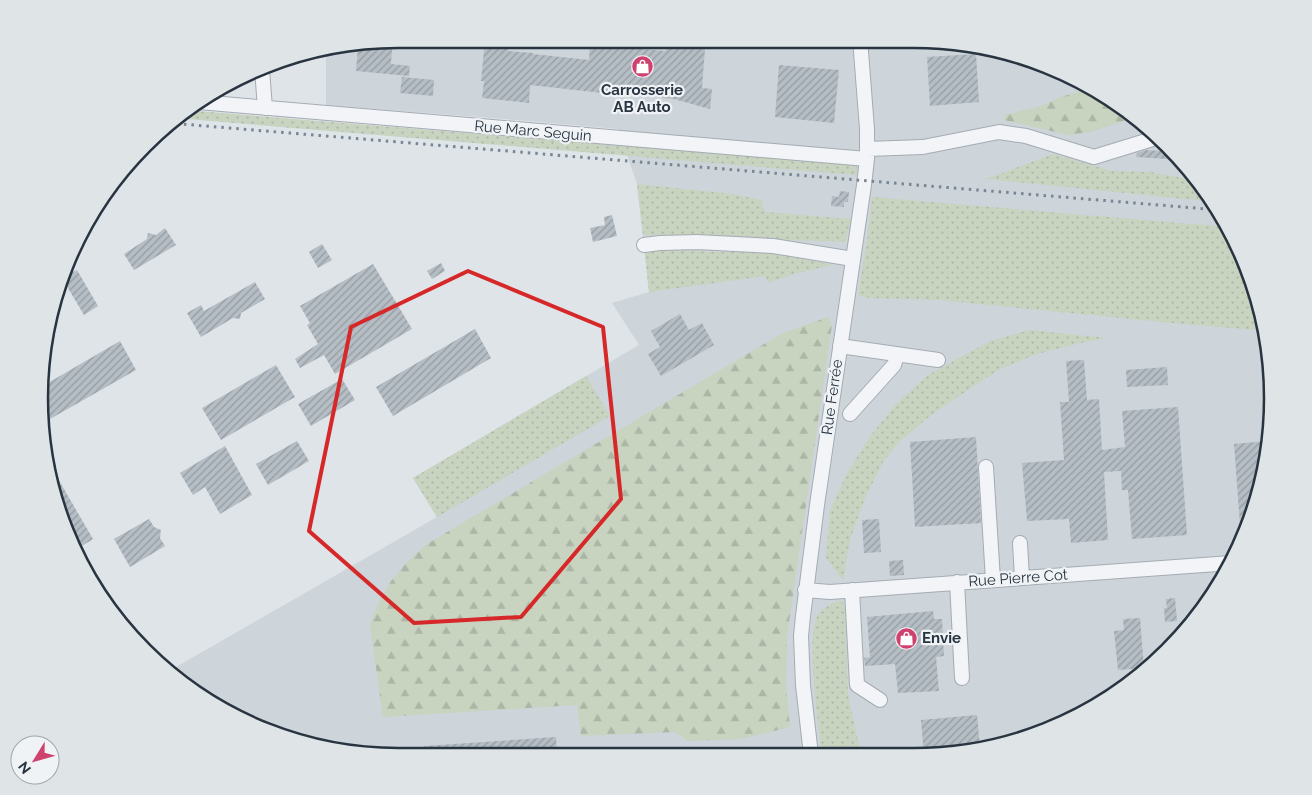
<svg xmlns="http://www.w3.org/2000/svg" width="1312" height="795" viewBox="0 0 1312 795" font-family="Raleway,sans-serif">
	<defs>
		<pattern id="grass-dots" width="8" height="8" patternUnits="userSpaceOnUse" patternTransform="scale(1.25)"><rect width="8" height="8" fill="#c8d3c0"/><path d="M2 2h.1M6 6h.1" fill="none" stroke="#acb6a6" stroke-width="1.8" stroke-linecap="round"/></pattern>
		<pattern id="forest-firs" width="22" height="20" patternUnits="userSpaceOnUse" patternTransform="scale(1.25)"><rect width="22" height="20" fill="#c8d3c0"/><path d="M5 1l3.5 6h-7zM16 11l3.5 6h-7z" fill="#acb6a6"/></pattern>
		<pattern id="building-hatch" width="6" height="6" patternUnits="userSpaceOnUse" patternTransform="scale(1.25)"><rect width="6" height="6" fill="#b6bec5"/><path d="M-1 1l2-2M0 6l6-6M5 7l2-2" fill="none" stroke="#949ba1"/></pattern>
	</defs>
	<rect width="100%" height="100%" fill="#dfe4e9"/>
	<!-- built -->
	<path fill="#cdd4da" d="M398 39 938 40 1030 58 1114 99 1168 144 1213 198 1246 260 1266 328 1273 398 1266 468 1246 535 1213 597 1168 651 1094 708 1030 737 938 755H374L282 737 198 696 171 670 437 517 413 478 639 345 612 303 649 292 637 184 618 129 528 121 326 105V50Z"/>
	<!-- grass -->
	<path fill="url(#grass-dots)" d="M185 110 857 165V175L174 118 179 113Z
		M1053 154 1112 171 1151 172 1199 181 1215 202 986 179Z
		M637 184 733 194 761 200 765 212 851 219 845 242 643 235Z
		M872 197 1228 227 1246 260 1267 331 1173 323 938 300 869 298 858 295 867 242Z
		M644 245 714 252H771L833 265 797 273 768 283 765 276 649 292Z
		M1030 330 1107 338 1085 342 1037 354 998 370 935 412 899 442 883 462 865 498 850 540 843 580 826 558 830 511 846 475 871 435 897 403 928 375 950 363 990 341Z
		M586 376 610 416 437 517 413 478Z
		M840 600 845 605 848 695 861 755H822C819 728 805 635 818 615 824 607 831 604 840 600Z"/>
	<!-- forest -->
	<path fill="url(#forest-firs)" d="M1090 88 1114 99 1136 117 1091 132 1068 135 1004 120 1005 115 1038 107 1061 97Z
		M828 317 832 325 787 636 786 685 790 727 742 739 688 741 675 732 581 736 577 705 383 717 370 625 379 602 391 581 408 561 427 544 781 334Z"/>
	<!-- building -->
	<path fill="url(#building-hatch)" d="M485 39H510L508 51 533 53V54L589 60 590 42 617 45V47L666 51V40L682 41 681 47 705 49 702 88 712 89 710 109 674 99 662 98 663 90 613 85 612 94 530 85 529 103 482 98 484 81H481Z
		M358 46 392 49 391 64 410 66 409 76 356 71Z
		M976 54 979 102 930 106 927 57Z
		M779 65 839 70 834 123 775 117Z
		M402 77 434 80 433 96 400 93Z
		M1146 150 1174 152 1182 160 1136 157 1137 153Z
		M840 191 849 192 848 202H844V207L831 206 832 196 839 197Z
		M612 215 617 236 593 242 590 228 605 225 604 217Z
		M165 228 176 245 134 270 124 254 147 239 148 233 156 235Z
		M322 244 332 260 318 268 309 252Z
		M441 263 445 271 432 279 427 271Z
		M373 264 412 329 335 374 324 355 300 368 295 359 318 344 307 325 310 323 300 306Z
		M77 270 98 306 84 315 62 278Z
		M255 282 265 299 241 313 240 319 233 318 201 337 187 313 201 305 204 311Z
		M680 314 689 330 702 323 714 345 661 376 648 354 660 347 651 331Z
		M475 329 491 358 393 416 376 387Z
		M120 341 136 370 43 423 39 398 41 387Z
		M1084 360 1087 400 1099 399 1102 450 1125 447 1122 411 1178 407 1187 535 1132 539 1128 490H1122L1121 471 1104 472 1108 540 1071 543 1069 519 1027 521 1022 463 1064 460 1060 402H1069L1066 361Z
		M276 365 295 397 221 440 202 408Z
		M1167 367 1168 385 1127 387 1126 370Z
		M342 379 355 400 311 426 298 404Z
		M976 437 981 523 915 527 910 442Z
		M297 441 309 461 268 485 256 464Z
		M1267 441 1268 454 1266 468 1249 524 1240 525 1234 444Z
		M225 446 252 495 220 514 205 487 193 495 180 473Z
		M50 465 93 539 77 549 58 513Z
		M149 519 154 527 161 530 160 538 165 546 130 567 114 539Z
		M879 519 881 552 864 553 862 520Z
		M903 560 904 575 890 576 889 561Z
		M1175 598 1177 621 1165 622 1164 608H1167L1166 599Z
		M933 611 934 619H942L944 656 936 657 939 691 898 693 895 664 865 666 864 658 870 657 867 617Z
		M1140 618 1144 668 1118 670 1114 631 1124 630 1123 619Z
		M977 715 980 747 938 755H924L921 720Z
		M556 737 557 755H425L424 746Z"/>
	<g fill="none" stroke-linecap="round" stroke-linejoin="round">
		<defs>
			<path id="minor" d="M844 39 860 40
				M262 69 265 108
				M199 102 867 159
				M867 149 923 147 999 132 1026 136 1094 157 1159 137
				M644 245 660 243 697 242 773 246 853 259
				M840 346 938 360
				M850 414 894 365 897 355
				M986 467 993 580
				M1020 543 1022 578
				M957 582 962 678
				M805 590 830 592 1231 563
				M852 590 857 685 880 700
				M811 755 803 685 801 636 803 616 817 505 864 185 867 159V129L860 39"/>
		</defs>
		<!-- minor casing -->
		<use href="#minor" stroke="#a4acb3" stroke-width="16"/>
		<!-- minor -->
		<use href="#minor" stroke="#f2f4f7" stroke-width="14"/>
		<!-- rail -->
		<path stroke="#788692" stroke-width="3" stroke-dasharray="2.5 5" stroke-linecap="butt" d="M169 123 1219 210"/>
	</g>
	<!-- marked area -->
	<path fill="none" stroke="#d62828" stroke-width="4" stroke-linejoin="round" d="M468 271 603 327 621 499 521 617 414 623 309 531 351 327Z"/>
	<!-- icons -->
	<defs>
		<symbol id="shop-disc" viewBox="-11 -11 22 22"><circle r="9.5" fill="#cf426e" stroke="#eff3f6"/><path d="M-5-2.5h2.3a2.7 3.5 0 0 1 5.4 0H5L5.5 6h-11ZM-1.5-2.5h3a1.5 2.3 0 0 0-3 0Z" fill="#fff"/></symbol>
	</defs>
	<g fill-rule="evenodd">
		<use href="#shop-disc" x="630" y="54" width="25" height="25"/>
		<use href="#shop-disc" x="894" y="626" width="25" height="25"/>
	</g>
	<g text-anchor="middle" dominant-baseline="central" stroke-width="4.5" stroke-linejoin="round" paint-order="stroke">
		<!-- poi labels -->
		<g font-size="15" font-weight="bold" fill="#283440" stroke="#eff3f6">
			<text x="642" y="90">Carrosserie<tspan x="642" dy="17">AB Auto</tspan></text>
			<text x="922" y="638" text-anchor="start">Envie</text>
		</g>
		<!-- street labels -->
		<g font-size="15" fill="#283440" stroke="#eff3f6">
			<text transform="translate(533 131) rotate(5)">Rue Marc Seguin</text>
			<text transform="translate(832 397) rotate(-82)">Rue Ferrée</text>
			<text transform="translate(1018 578) rotate(-4)">Rue Pierre Cot</text>
		</g>
	</g>
	<!-- crop -->
	<path d="M0 0H1312V795H0ZM398 48H914A350 350 0 0 1 1264 398V398A350 350 0 0 1 914 748H398A350 350 0 0 1 48 398V398A350 350 0 0 1 398 48Z" fill="#dfe4e7" fill-rule="evenodd"/>
	<path fill="none" stroke="#283440" stroke-width="2.5" d="M398 48H914A350 350 0 0 1 1264 398V398A350 350 0 0 1 914 748H398A350 350 0 0 1 48 398V398A350 350 0 0 1 398 48Z"/>
	<!-- north arrow -->
	<g transform="translate(35 760) rotate(233)"><circle r="24" fill="#eff3f6" stroke="#9fa7ad"/>
	<path d="M0-4L9 19L0 12L-9 19Z" fill="#cf426e"/>
	<text y="-8" font-size="14" font-weight="bold" text-anchor="middle" fill="#283440">N</text>
	</g>
</svg>
